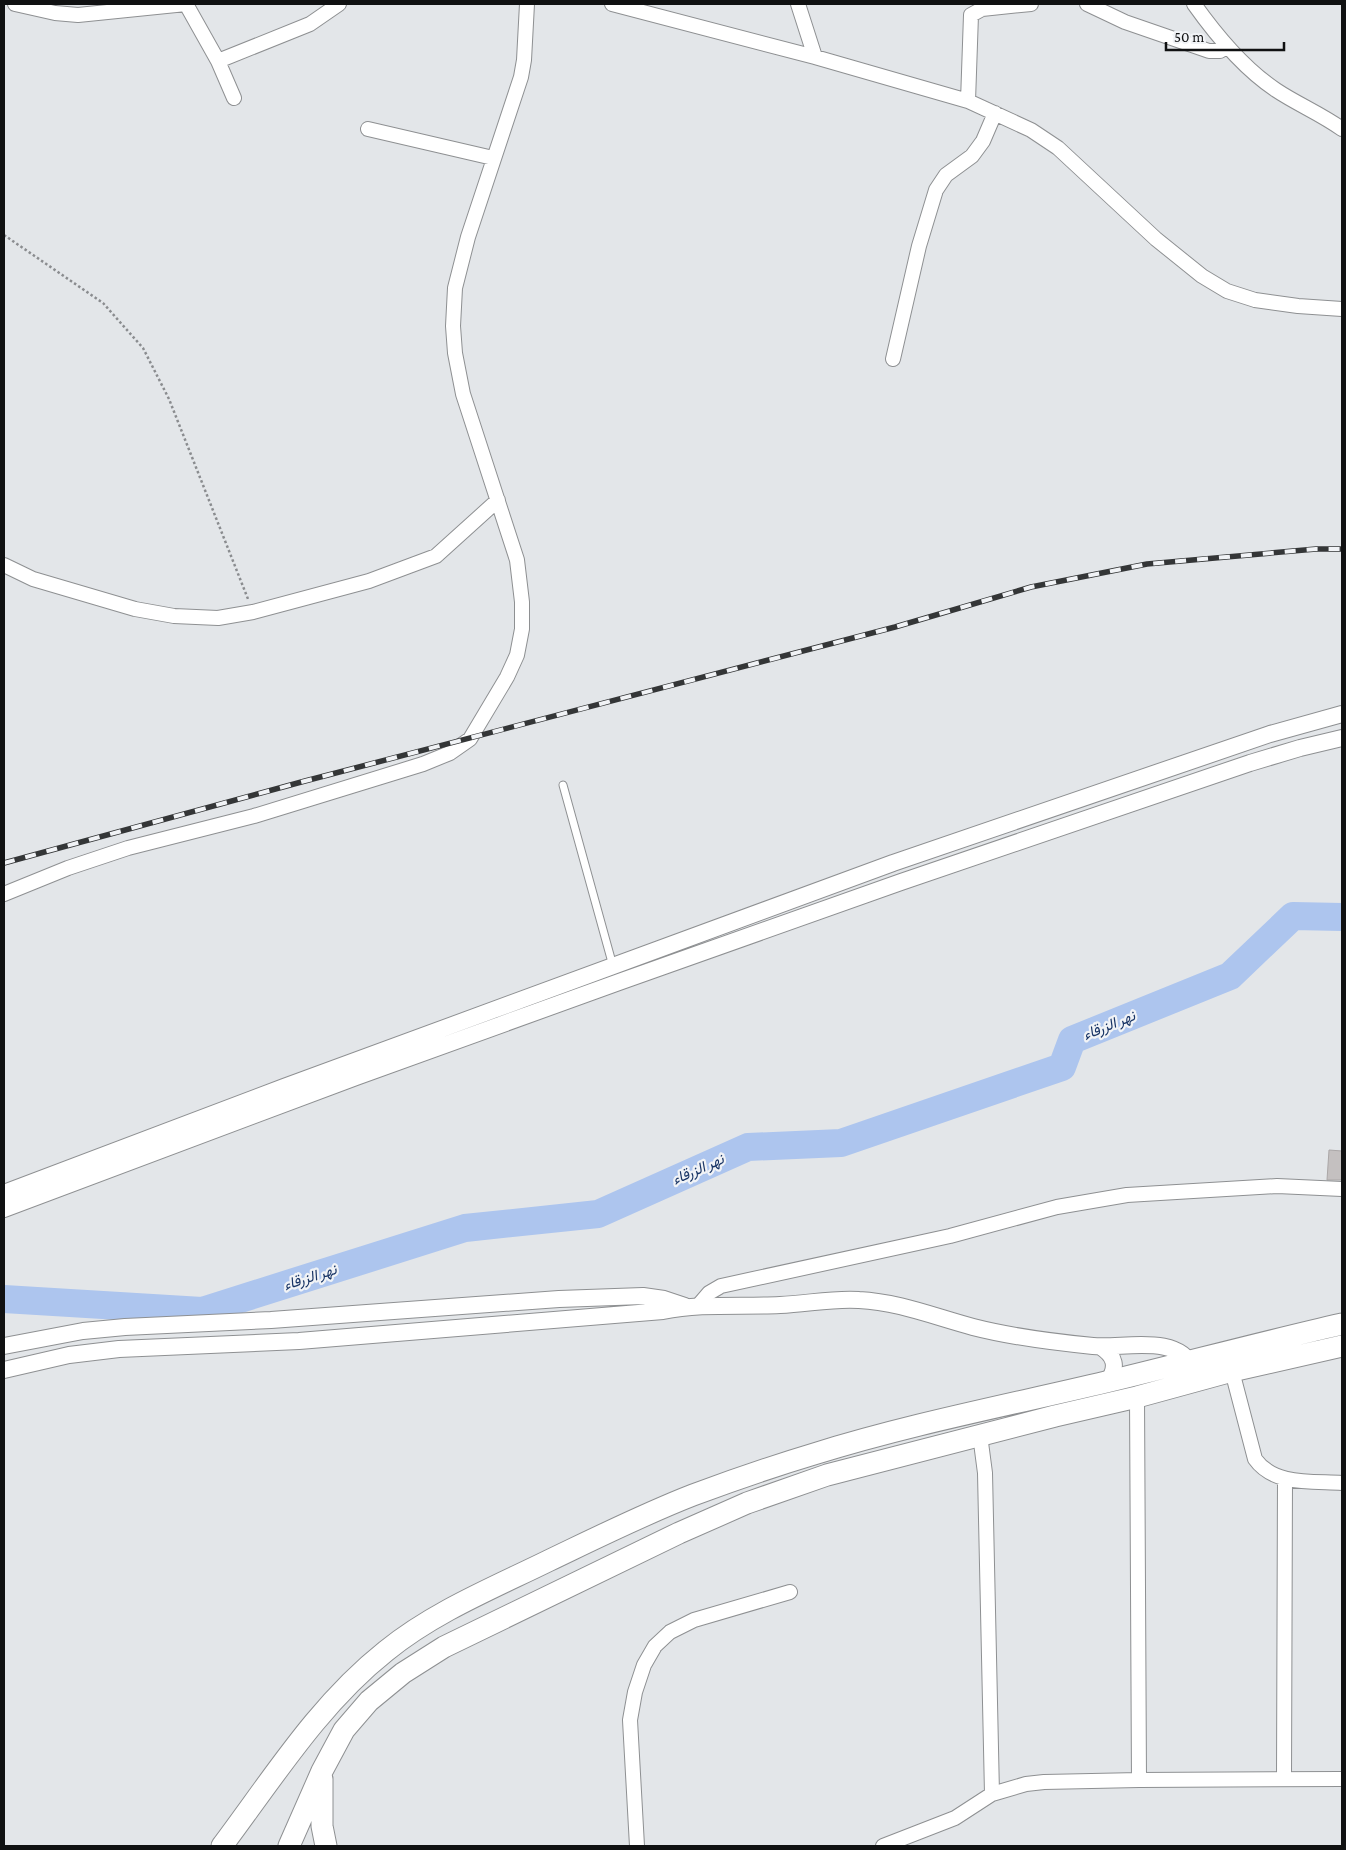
<svg xmlns="http://www.w3.org/2000/svg" width="1346" height="1850" viewBox="0 0 1346 1850" font-family="'Crimson Pro',Vazirmatn,serif">
	<rect width="100%" height="100%" fill="#e3e6e9"/>
	<g fill="none" stroke-linecap="round" stroke-linejoin="round">
		<!-- river -->
		<path stroke="#adc5ee" stroke-width="28" d="M4 1299 202 1311 465 1228 598 1214 748 1147 841 1143 1062 1067 1072 1040 1230 976 1293 916 1342 917"/>
	</g>
	<!-- building -->
	<path fill="#c4c0c0" stroke="#aba7a7" d="M1329 1150 1342 1151V1180H1327Z"/>
	<g fill="none" stroke-linecap="round" stroke-linejoin="round">
		<defs>
			<path id="service" d="M563 785 613 966"/>
			<path id="minor" d="M15 4 55 13 78 15 186 4
				M186 4 218 61 234 98
				M612 4 815 57 968 101 1031 130 1058 148 1156 239 1202 276 1227 291 1255 300 1298 306 1342 309
				M798 4 815 57
				M1087 4 1125 22 1209 51H1220L1227 46
				M1194 4C1216 35 1243 68 1276 90 1297 104 1321 114 1342 129
				M218 61 310 24 339 4
				M968 101 971 15 982 9 1031 4
				M368 129 493 158
				M893 359 919 246 936 190 946 175 972 156 983 141 995 113
				M4 565 33 579 135 609 174 616 218 618 253 612 369 581 436 556 498 500
				M4 894 68 868 128 848 254 816 423 764 450 753 470 739 507 677 517 655 522 629V602L517 560 463 394 455 353 453 326 455 288 468 237 521 77 524 60 527 4
				M697 1307 709 1293 721 1286 950 1236 1057 1207 1127 1195 1277 1186 1342 1189
				M1232 1371 1255 1459C1274 1486 1313 1481 1342 1483
				M1137 1397 1139 1780
				M980 1435 985 1473 992 1794
				M1284 1779 1285 1479
				M637 1846 630 1720 635 1692 644 1665 655 1646 670 1632 694 1620 790 1592
				M883 1846 955 1818 992 1794 1026 1784 1044 1782 1139 1780 1342 1779"/>
			<path id="tertiary" d="M4 1193 284 1087 893 863 1270 734 1342 714
				M4 1209 356 1077 619 982 901 882 1250 763 1300 748 1342 738
				M4 1346 83 1331 125 1327 271 1320 559 1299 643 1296 664 1299 685 1306
				M1101 1347C1115 1356 1118 1367 1108 1381
				M4 1370 69 1355 119 1349 299 1341 663 1311C701 1303 742 1307 780 1305 807 1304 833 1298 859 1300 899 1302 935 1317 973 1327 1012 1337 1052 1342 1093 1346 1123 1349 1178 1333 1193 1368"/>
			<path id="primary" d="M322 1779V1826L326 1846
				M222 1846C273 1778 319 1704 386 1651 434 1612 493 1588 548 1561 596 1538 644 1514 693 1495 733 1480 774 1466 814 1454 910 1424 1009 1405 1106 1382 1185 1363 1263 1342 1342 1324
				M289 1846 322 1771 344 1730 369 1701 403 1673 444 1647 679 1533 747 1503 827 1475 1055 1416 1137 1397 1232 1371 1342 1346"/>
		</defs>
		<!-- service casing -->
		<use href="#service" stroke="#8e9092" stroke-width="9"/>
		<!-- minor casing -->
		<use href="#minor" stroke="#8e9092" stroke-width="16"/>
		<!-- tertiary casing -->
		<use href="#tertiary" stroke="#8e9092" stroke-width="18"/>
		<!-- primary casing -->
		<use href="#primary" stroke="#8e9092" stroke-width="23"/>
		<!-- path -->
		<path stroke="#8a8c8f" stroke-width="2.5" stroke-dasharray="2.5 2.5" stroke-linecap="butt" d="M4 235 103 303 143 348 169 399 248 599"/>
		<!-- service -->
		<use href="#service" stroke="#fff" stroke-width="7"/>
		<!-- minor -->
		<use href="#minor" stroke="#fff" stroke-width="14"/>
		<!-- tertiary -->
		<use href="#tertiary" stroke="#fff" stroke-width="16"/>
		<!-- primary -->
		<use href="#primary" stroke="#fff" stroke-width="21"/>
		<defs>
			<path id="rail" d="M4 863 305 781 895 627 1031 587 1147 564 1316 549H1342"/>
		</defs>
		<!-- rail casing -->
		<use href="#rail" stroke="#343637" stroke-width="5.5"/>
		<!-- rail -->
		<use href="#rail" stroke="#f1f3f6" stroke-width="4" stroke-dasharray="11" stroke-linecap="butt"/>
	</g>
	<g text-anchor="middle" dominant-baseline="central" stroke-width="4.5" stroke-linejoin="round" paint-order="stroke">
		<!-- water labels -->
		<g font-size="15" font-style="italic" fill="#183465" stroke="#f1f3f6">
			<text transform="translate(1109 1025) rotate(-22)">نهر الزرقاء</text>
			<text transform="translate(698 1169) rotate(-24)">نهر الزرقاء</text>
			<text transform="translate(310 1277) rotate(-18)">نهر الزرقاء</text>
		</g>
	</g>
	<!-- border -->
	<rect width="1346" height="1850" fill="none" stroke="#101112" stroke-width="10"/>
	<!-- scale -->
	<path d="M1166 42v8h118v-8" fill="none" stroke="#101112" stroke-width="2.5"/>
	<text x="1174" y="42" font-size="15" fill="#101112" stroke="#f1f3f6" stroke-width="4" paint-order="stroke">50 m</text>
</svg>
